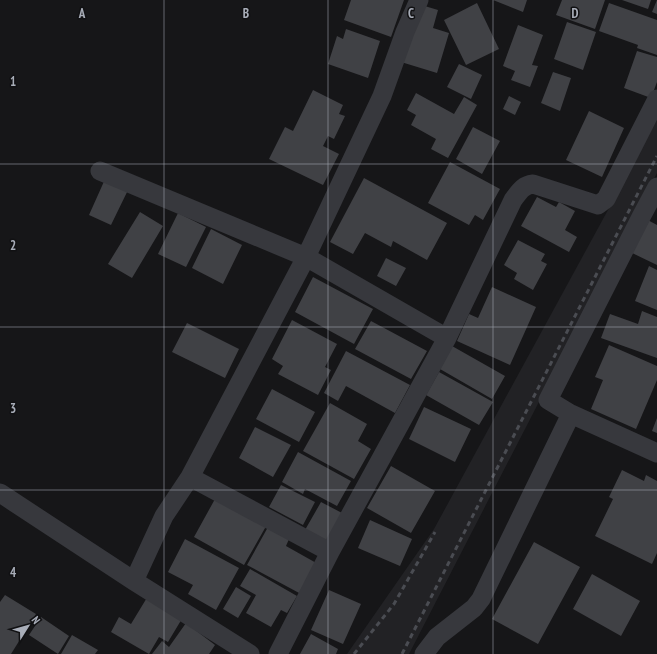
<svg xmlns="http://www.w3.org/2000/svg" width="657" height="654" viewBox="0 0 657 654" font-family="'PT Sans Narrow',sans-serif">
	<rect width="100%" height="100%" fill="#161618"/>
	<!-- built -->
	<path fill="#222225" d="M657 120V173L409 654H347L434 529Z"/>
	<!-- building -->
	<path fill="#404145" d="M351 0H404L391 37 344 20Z
		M493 0H527L523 12Z
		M562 0H605L595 29 556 15Z
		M622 0H651L648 9Z
		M657 0V14L652 12Z
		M477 3 499 49 466 65 444 20Z
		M609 3 657 20V55L637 48 638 45 599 31Z
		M418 4 438 10 433 28 449 33 437 73 401 62Z
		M567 22 596 32 583 70 554 59Z
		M518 25 543 35 532 65 538 66 530 87 511 80 515 71 503 66Z
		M346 29 380 41 368 78 328 64 337 36 343 39Z
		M637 51 657 57V82L651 98 624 88Z
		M459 64 482 75 471 99 447 87Z
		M553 72 571 78 560 111 541 103Z
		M313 90 343 105 339 114 345 116 334 139 328 136 323 146 339 154 323 185 269 159 285 127 293 131Z
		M416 93 454 114 464 97 477 105 448 158 431 149 436 139 411 125 416 115 407 110Z
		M509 96 521 102 515 115 503 109Z
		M589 111 624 128 602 177 566 160Z
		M473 127 500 141 482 174 456 159Z
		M450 162 500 189 483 220 475 215 469 225 428 203Z
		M106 177 129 188 111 225 89 215Z
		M364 178 447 223 427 260 393 241 391 247 365 233 353 254 330 242Z
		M537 197 556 207 559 202 575 211 565 230 577 237 569 252 521 226Z
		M140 212 163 226 132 278 108 264Z
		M178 213 206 227 186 267 158 254Z
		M644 218 657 225V265L628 251Z
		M211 229 242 245 223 284 192 268Z
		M518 240 545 254 541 261 547 264 533 290 514 279 517 273 504 265Z
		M386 258 406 268 396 286 377 276Z
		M649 266 657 270V310L635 301Z
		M313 277 373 309 354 344 295 312Z
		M492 287 536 307 510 365 457 341 469 314 478 318Z
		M642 311 657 317V358L601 338 610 314 638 324Z
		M292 320 337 344 325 367 331 370 318 395 278 374 283 366 272 359Z
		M371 321 427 351 411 379 355 349Z
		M187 323 239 349 225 378 172 352Z
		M609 345 657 366V380L636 429 591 409 603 380 595 377Z
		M452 346 505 376 492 399 440 369Z
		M346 351 410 385 395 413 346 386 338 401 324 393Z
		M439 372 493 402 479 425 426 395Z
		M272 389 315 412 299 442 256 419Z
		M330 403 367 424 358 441 371 449 354 479 303 451Z
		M424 407 471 429 455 462 409 439Z
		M657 418V433L652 431Z
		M255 427 291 445 273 477 239 458Z
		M298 452 351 481 337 506 305 489 303 494 282 482Z
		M391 466 435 491 411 533 367 508Z
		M622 470 644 481 646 475 657 481V553L652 564 595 536 613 499 609 497Z
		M281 485 315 502 303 525 269 507Z
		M215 499 269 521 244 565 194 537Z
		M321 502 342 513 326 542 305 530Z
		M370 520 412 539 400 566 358 548Z
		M268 527 289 539 286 546 318 564 301 594 247 565Z
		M185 539 239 568 216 610 188 594 193 585 168 572Z
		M534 542 580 567 538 644 492 619Z
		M250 569 297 596 287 613 281 610 271 627 246 613 256 595 240 586Z
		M592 574 640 601 621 636 573 609Z
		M236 587 251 596 238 618 223 609Z
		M329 590 361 604 343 644 311 630Z
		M5 595 36 614 11 654H0V602Z
		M148 596 183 617 168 642 159 637 149 654 111 632 119 617 131 624Z
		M41 617 69 636 58 654 29 635Z
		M186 623 215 645 209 654H152L162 641 169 647Z
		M311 634 338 649 336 654H300Z
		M72 635 98 650 95 654H61Z"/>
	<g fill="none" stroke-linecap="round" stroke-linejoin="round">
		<!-- street -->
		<path stroke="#37383d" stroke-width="19" d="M100 171 306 257 447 338
			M657 187 641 217 548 400 571 414 657 453
			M190 477 330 552
			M0 493 134 581 250 654
			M134 581 164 516 190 477 306 257 382 96 405 32 419 0
			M278 654 330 552 447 338 513 200C519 192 523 185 533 184L598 205 606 199 657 99
			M424 654 437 637 474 608 481 599 571 414"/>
		<!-- rail -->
		<path stroke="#4a4c52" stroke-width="3" stroke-dasharray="5 4" stroke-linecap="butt" d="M354 654 394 604 435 532
			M402 654 657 156"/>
	</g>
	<!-- grid -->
	<path fill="none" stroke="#a8adb8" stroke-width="1" stroke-opacity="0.55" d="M164 0V654M328 0V654M493 0V654M0 164H657M0 327H657M0 490H657"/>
	<g font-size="13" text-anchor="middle" font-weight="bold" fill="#a8adb8" stroke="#111113" stroke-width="3" stroke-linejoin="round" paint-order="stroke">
		<text x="82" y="18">A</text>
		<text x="246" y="18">B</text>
		<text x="411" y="18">C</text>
		<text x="575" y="18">D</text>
		<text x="13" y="86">1</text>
		<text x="13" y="250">2</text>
		<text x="13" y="413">3</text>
		<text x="13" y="577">4</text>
	</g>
	<!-- north arrow -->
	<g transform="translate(28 626) rotate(53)" stroke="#111113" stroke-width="3" paint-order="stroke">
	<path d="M0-3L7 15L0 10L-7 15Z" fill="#a8adb8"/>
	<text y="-6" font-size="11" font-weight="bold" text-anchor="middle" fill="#a8adb8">N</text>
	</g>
</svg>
